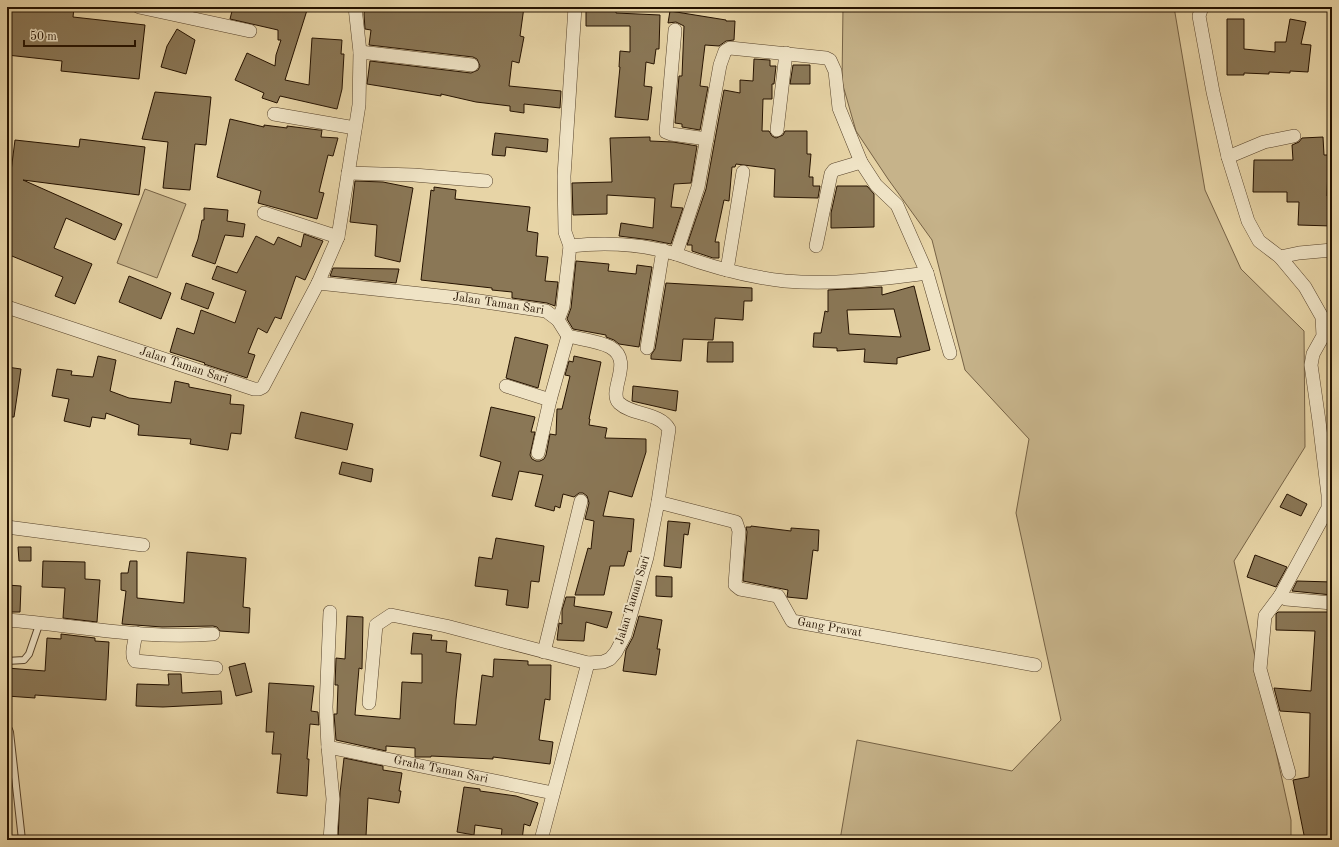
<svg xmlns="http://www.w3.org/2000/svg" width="1339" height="847" viewBox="0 0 1339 847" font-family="'Old Standard TT',serif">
	<rect width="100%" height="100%" fill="#e7d4a6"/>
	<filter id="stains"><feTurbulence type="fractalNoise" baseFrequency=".005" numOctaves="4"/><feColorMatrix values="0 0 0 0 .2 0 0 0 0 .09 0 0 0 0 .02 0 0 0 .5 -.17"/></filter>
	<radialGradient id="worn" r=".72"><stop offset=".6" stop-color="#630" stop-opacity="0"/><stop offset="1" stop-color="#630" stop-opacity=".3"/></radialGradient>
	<!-- green -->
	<path fill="#c6b38a" stroke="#766245" d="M843 7H1174L1205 190 1241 269 1304 331 1305 447 1234 561 1291 820V840H840L857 740 1012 771 1061 720 1016 513 1029 439 965 370 932 240 888 179 856 131 842 82Z
		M145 189 186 204 157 278 117 263Z"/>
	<!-- building -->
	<path fill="#8a7756" stroke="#251200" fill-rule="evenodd" d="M8 7 74 8 73 17 145 25 139 79 61 71 62 61 7 55Z
		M233 7H308L285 80 309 85 312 38 342 40 341 54H344L342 89 337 109 280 96 277 103 262 98 264 93 235 80 247 53 275 66 276 55 281 40H278V30L230 19Z
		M365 7H524L520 36 524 37 519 63 512 61 509 86 561 91 560 108 524 104V113L510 111V106L476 102 441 94V96L367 84 370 61 471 73 478 70 480 66 477 59 473 57 369 45 371 30 365 29 364 14Z
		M586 7H616V13L660 15 659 49H656L654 64 646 62 644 86 652 87 648 120 615 117 620 67H619L620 51 630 52V26H586Z
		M670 11 726 20V21H735L734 40 726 41 719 46 705 45 700 86 708 87 700 130 682 127V124L675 123 679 76H682L684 26 676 22 668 23Z
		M1227 19H1244V49L1275 52V42H1286L1290 19 1306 22 1301 44 1311 45 1308 72 1290 71V73L1269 72V74L1244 73V75H1227Z
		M177 29 195 40 186 74 161 67 167 46Z
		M754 59 770 60V66H776L774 84H772V99H763L762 131H769L772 136 776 138 783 135 785 131H807V154H811L809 177H813V186H820L818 198 774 197 775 169 736 164 735 167H732L729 201 724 200 715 242H719V258H713L692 251V245H687L706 189 724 90 740 93V80L753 81Z
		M793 65H810V84H790Z
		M155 92 211 97 206 145 195 144 190 190 163 188 168 142 142 139Z
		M230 119 264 127V125L287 128V126L319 130H322L321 137 338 138 333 156 328 155 319 192 324 193 317 219 258 203 261 191 217 177Z
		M495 133 548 139 547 152 506 147 505 156 492 155Z
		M650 137V141L673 142 697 146 691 183 674 184 671 207 683 208 671 244 651 240 619 236 621 223 653 228 655 198 607 195V214L573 215 572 183 612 182 610 138Z
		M1323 137 1324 155H1332V167H1328L1327 196H1332V226L1298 225 1299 202H1287V192H1253L1254 160H1293L1292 145 1299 142 1302 138Z
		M80 139 145 147 139 195 23 180 122 224 115 240 66 218 54 248 92 264 75 304 55 296 63 277 7 254V194L8 195 15 140 79 147Z
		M355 181 383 182 413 188 400 262 375 256 377 225 350 222Z
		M837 186H867L874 194V227L831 228V213Z
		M434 187 456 190 455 199 530 207 527 231 538 233 536 256 548 257 545 281 558 282 555 306 547 303 512 298V292L492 290V288L421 280 431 190 434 191Z
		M204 208 228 210 227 221 245 224 243 237 225 235 215 264 192 256 198 239 202 220H204Z
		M304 234 323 241 305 280 296 276 281 319 275 317 267 333 258 328 248 353 255 355 247 378 204 364 205 363 170 352 177 328 194 334 201 310 235 323 246 291 212 279 217 266 237 273 256 236 274 245 278 237 301 247Z
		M576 261 609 264 608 271 636 274 637 265 652 267 639 347 619 344 614 340 606 337V335L573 329 567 319 571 308Z
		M333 268H337L399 269 396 283 330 276Z
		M129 276 171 293 161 319 119 302Z
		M186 283 214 293 208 309 181 299Z
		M666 283 752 288V301H744L743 320 715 318 713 340 683 339 681 361 651 359V355L655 349Z
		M914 286 930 350 897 358V364L864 362 865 349 837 351V348L813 347 814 333H821L825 311 828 312V290L882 287V295ZM894 309 901 337 849 334 847 310Z
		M515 337 548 345 538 388 506 378Z
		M708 342H733V362H707Z
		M98 356 116 360 110 391 129 398 171 403 175 381 189 384V387L231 395 230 404 244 405 241 434 231 433 228 450 190 444 191 439 138 435 139 425 106 413 105 419 92 417 90 427 64 421 69 399 52 396 57 369 72 371 71 375 93 377Z
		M574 356 601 362 589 419H590L589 425 607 428 605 438 646 439V452L632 497 609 491 603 516 634 519 631 552 628 551 624 566H610L604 595H575L588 548 591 549 594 521 585 519 589 503 587 496 583 493H579L574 497 563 494 560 508 555 506 554 511 535 506 543 475 519 471 512 500 492 496 501 462 480 456 491 407 535 417 531 432H535L530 455 532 459 536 461H540L544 459 546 455 550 434 556 435 557 409H562L570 376 565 375 569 361 573 362Z
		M7 367 21 369 14 417H7Z
		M633 386 678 391 676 411 632 401Z
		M301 412 353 424 347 450 295 438Z
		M342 462 373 469 371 482 339 474Z
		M1287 494 1307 504 1301 516 1280 507Z
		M668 521 690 523 688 535 684 534 681 568 664 566Z
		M751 526 791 531V528L819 530 818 551 813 550 807 599 787 597 788 590 743 581 747 532 746 527H751Z
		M496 538 544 546 539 582 531 581 528 608 506 605 508 590 475 586 479 557 492 559Z
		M18 547H31V561H19Z
		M187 552 246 558 243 607 250 608 249 633 220 631 217 627 213 626 162 627 122 624 126 591 121 590V573H128L130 561H137V598L184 603Z
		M1255 555 1287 567 1276 587 1247 577Z
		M43 561 85 562V579L100 580 97 622 63 618 65 588 42 587Z
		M656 576 672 577V597L656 596Z
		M1297 581 1332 582V595L1292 591Z
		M7 585 21 586 20 612H7Z
		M566 597H575L574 606 612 612 607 628 586 622 584 641 557 640 559 623 562 624V610Z
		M1278 612H1332V712H1331L1329 785H1332V835L1309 840H1305L1293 780 1309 777 1310 713 1280 711 1274 688 1311 691 1315 631 1276 630V614Z
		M347 616 363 617 362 669 359 668 355 715 400 719 402 682 422 683V654H411L413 633 432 635 431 640 447 641 446 652 461 654 456 699 454 724 476 725 482 675 493 677 494 659 528 661V665H551L550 700 545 699 539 740 553 742 550 764 493 757V759L431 756V757H415V748L386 746V751L336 740 334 714H337L338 685H335L336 658 345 659Z
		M639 616 662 620 657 649H660L656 675 623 671 626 650 633 637Z
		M61 634 95 638V641L109 642 106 700 35 695V698L7 696V668L45 671 47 638 61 639Z
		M245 663 252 692 236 696 229 667Z
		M168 674H181L182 693 221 691 222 704 163 707 136 706 137 684 169 685Z
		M269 683 314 686 311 711 318 712 319 725 310 724 307 759H309L307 796 277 793 281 754H272L274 732H266Z
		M344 758 383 766V770L402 773 399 791H401L399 803 368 798 366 836H363V840H338L340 793Z
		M464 787 480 789V791L516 796 538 803 530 826 524 824 522 840H501L502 829 475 825 474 835 457 832Z"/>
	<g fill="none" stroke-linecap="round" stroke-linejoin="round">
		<defs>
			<path id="service" d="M7 661 24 660 29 654 40 622
				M7 725 10 732 22 840"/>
			<g id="minor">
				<path d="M139 7 250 31"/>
				<path d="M1202 7 1199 16 1213 92 1228 157 1248 221 1259 241 1280 257 1305 287 1322 317 1323 336 1313 354 1311 365 1319 421 1328 495V508L1280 596 1286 599 1332 603"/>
				<path d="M675 30 666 132 671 134 707 139"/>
				<path d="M360 52 472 65"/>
				<path d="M274 114 355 128"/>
				<path d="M777 130 786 53"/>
				<path d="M1228 157 1264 142 1294 136"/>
				<path d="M348 173 414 175 486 181"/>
				<path d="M264 213 338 237"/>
				<path d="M570 246 565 232 564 176 575 7"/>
				<path d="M816 246 831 174 834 170 861 162"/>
				<path d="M676 254C711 267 748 277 785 281 833 285 881 279 927 273L950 353"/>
				<path d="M1280 257 1299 253 1332 250"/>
				<path d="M727 270 743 172"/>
				<path d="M318 283 338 237 359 105 360 52 355 7"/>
				<path id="s1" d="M7 307 254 389H259L263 387 318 283 459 298 546 311 558 320 568 336C580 339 599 341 610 347 635 361 607 391 619 403 633 416 659 412 669 429L658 502 647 557 625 635 616 652 610 659 603 662 588 663 446 626 391 615 376 625 369 703"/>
				<path d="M558 320 563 307 570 246C606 242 642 244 676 254L698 187 720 65 725 51 730 48 826 58 830 60 835 71 839 108 861 162 876 185 897 205 927 273"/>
				<path d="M647 348 663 250"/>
				<path d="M506 386 550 400"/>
				<path d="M538 453 550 400 568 336"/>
				<path id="s2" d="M658 502 736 522 739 531 735 585 740 589 778 596 792 621 1035 665"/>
				<path d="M7 527 143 545"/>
				<path d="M1280 596 1265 616 1260 669 1289 773"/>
				<path d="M7 620C74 625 146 640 213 634"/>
				<path d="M136 633C135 642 130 654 135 661L216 668"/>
				<path d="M544 652 581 501"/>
				<path id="s3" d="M328 747 553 793"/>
				<path d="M330 840 333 799 328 747 326 707 330 612"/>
				<path d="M541 840 588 663"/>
			</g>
		</defs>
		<!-- service casing -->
		<use href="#service" stroke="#56422a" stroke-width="8"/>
		<!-- minor casing -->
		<use href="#minor" stroke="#56422a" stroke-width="14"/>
		<!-- service -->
		<use href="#service" stroke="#efe3c5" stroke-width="6"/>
		<!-- minor -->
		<use href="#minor" stroke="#efe3c5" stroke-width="13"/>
	</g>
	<g text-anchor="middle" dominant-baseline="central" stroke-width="4" stroke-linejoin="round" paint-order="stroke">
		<!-- street labels -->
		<g font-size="12" fill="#251200" stroke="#efe3c5">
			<text stroke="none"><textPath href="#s1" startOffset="569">Jalan Taman Sari</textPath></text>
			<text stroke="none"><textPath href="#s1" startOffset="186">Jalan Taman Sari</textPath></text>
			<text transform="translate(633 600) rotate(-73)">Jalan Taman Sari</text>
			<text stroke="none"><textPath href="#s2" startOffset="256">Gang Pravat</textPath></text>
			<text stroke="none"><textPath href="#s3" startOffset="115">Graha Taman Sari</textPath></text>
		</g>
	</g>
	<!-- margin -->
	<rect width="1339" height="847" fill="none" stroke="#e7d4a6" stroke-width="24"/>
	<rect x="8" y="8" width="1323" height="831" fill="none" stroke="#251200" stroke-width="2"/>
	<rect x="12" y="12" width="1315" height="823" fill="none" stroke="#251200"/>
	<!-- scale -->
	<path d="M24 40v6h111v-6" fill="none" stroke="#251200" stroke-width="2"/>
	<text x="30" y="40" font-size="12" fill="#251200" stroke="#efe3c5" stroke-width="3" paint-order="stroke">50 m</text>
	<rect width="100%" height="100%" filter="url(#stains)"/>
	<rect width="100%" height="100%" fill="url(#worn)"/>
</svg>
